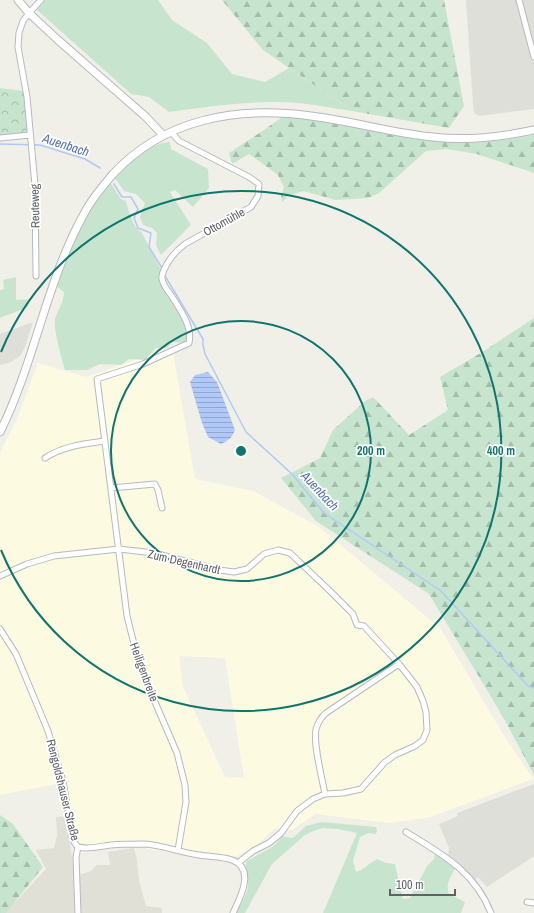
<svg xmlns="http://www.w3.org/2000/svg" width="534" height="913" viewBox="0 0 534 913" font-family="'Archivo Narrow',sans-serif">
	<defs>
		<pattern id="forest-firs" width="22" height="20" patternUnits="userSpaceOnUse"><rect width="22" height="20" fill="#c7e5ce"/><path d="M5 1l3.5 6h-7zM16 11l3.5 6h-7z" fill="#a5bdab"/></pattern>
		<pattern id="park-crowns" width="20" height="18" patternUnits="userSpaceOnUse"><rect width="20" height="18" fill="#c7e5ce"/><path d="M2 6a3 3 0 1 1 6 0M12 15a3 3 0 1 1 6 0" fill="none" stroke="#a5bdab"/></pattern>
		<pattern id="water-rules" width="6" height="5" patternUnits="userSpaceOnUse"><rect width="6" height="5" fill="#b0c9f9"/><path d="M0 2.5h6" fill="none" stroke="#93a7cd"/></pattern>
	</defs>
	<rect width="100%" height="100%" fill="#f0f0e9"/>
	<!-- commercial -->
	<path fill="#fcfbe2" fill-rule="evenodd" d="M172 347 195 479 253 491 319 527 440 628 503 734 533 779 430 817 390 823 315 814 292 830 275 828 255 847 236 856 173 853 132 846 80 853 66 782 0 795V453L17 419 38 363 86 377ZM179 656 225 658 244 778 225 777 183 687Z"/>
	<!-- industrial -->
	<path fill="#dfdfda" d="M466 0H534V109L479 116 475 114 473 105Z
		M33 322 25 347 20 356 11 362 0 365V334Z
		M534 784V856L487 887 478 877 475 880 455 861 448 856 449 848 439 824 458 816 457 813Z"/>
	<!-- education -->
	<path fill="#e0e0d7" d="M66 816 76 886 77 913H5L46 869 36 850 54 848 57 836 56 817Z
		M134 848 137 860 139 881 146 906 162 908V913H78L79 875 91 871 97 865H110L108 852Z"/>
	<!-- grass -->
	<path fill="#c7e5ce" d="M46 0H158L172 20 207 43 232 74 265 82 289 68 352 111C327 107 301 102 276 102 240 102 205 107 169 112L149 97 131 94 36 9Z
		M170 142 171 149 208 169 209 188 193 207 175 190 170 192 191 225 161 255 156 245 157 233 152 228 143 225 140 217 145 203 136 194 124 191 115 178C130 163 148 143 170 142Z
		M110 182 121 199 126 201C129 212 132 226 142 233L161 270 160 280 176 305 186 325 188 333 187 341 183 343 173 342 166 348H156L145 360 129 359 121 365 100 364 87 370H65C62 359 53 329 55 319 58 309 63 305 64 292L57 287C70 250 84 212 110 182Z
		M16 277V300L30 299 28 307 0 318V290L4 289 3 280Z
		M322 822 376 827 377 831 376 834 368 833 360 837 353 861 356 872C364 870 369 863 377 859L386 863 395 864 403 899 410 898 427 866 434 859 435 854 447 860 456 867C451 876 445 884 449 894L465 902 461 913H323L357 833 338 829 323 828 316 830 305 835 272 864 245 913H236C240 905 247 895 248 886 249 878 244 868 247 861L274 846 282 836 291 838 294 837 306 826Z"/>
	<!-- forest -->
	<path fill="url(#forest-firs)" d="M222 0H444L464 106 449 128 352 111 263 50Z
		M285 115C301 117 318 119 334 122 372 129 410 139 449 142 477 144 506 140 534 135V173L477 154 447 149 426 151 379 193 368 198 336 200 303 191 288 196 282 202 281 196 284 187 278 175 249 154 232 164 229 153 264 130Z
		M534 318V775L502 715 429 594 316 521 281 478 320 458 333 430 365 401 373 397 409 435 448 410 440 377 484 351Z
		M0 815 13 824 43 867 6 913H0Z"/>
	<!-- park -->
	<path fill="url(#park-crowns)" d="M0 88 24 91 28 126 27 132 0 137Z"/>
	<!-- water -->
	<path fill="url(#water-rules)" d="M208 372 217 382 235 430C232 438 228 441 221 444L208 437 202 423 190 382 195 375Z"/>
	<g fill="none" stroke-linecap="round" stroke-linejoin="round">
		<!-- stream -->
		<path stroke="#b0c9f9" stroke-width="1.5" d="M0 144 40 145 85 159 100 168
			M114 184 122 197H131L138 209 134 218 138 228 151 233 149 247 162 268
			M165 276 203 339V345L205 354 246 432 293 475 324 513 441 591 528 686 534 688"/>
		<defs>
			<path id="street" d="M519 0 534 57
				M171 132 179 141 249 177 259 184 258 196 251 207 185 244C177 250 172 255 167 264 165 268 161 274 162 279 163 284 167 290 171 295 179 308 193 326 189 343L143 364 97 379 127 616 138 660 145 679 177 753 185 785 186 802 178 850
				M0 138 30 135
				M36 276 35 185 27 97 18 47 19 33 23 21 29 13 41 0
				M45 458C63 446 84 444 105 441
				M111 488 155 484 158 490 162 508
				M0 576 27 564 54 556 119 549 154 553 219 570 234 572 247 569 264 554 278 550 290 553 329 590 353 614 357 625 364 626 399 664 326 713C321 717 318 723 316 729 313 744 322 778 325 794
				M0 629 16 654 48 731 63 781 72 834 74 842 78 847
				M406 832C442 854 475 872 491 913
				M78 847C89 850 101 846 111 845 122 844 134 844 145 844 163 845 181 853 199 855 210 857 222 856 232 860 256 869 240 898 233 913
				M238 863 253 851 269 843 281 833 297 811 313 799 325 794 343 793 361 789 385 762 395 755 415 746 423 740 427 730 426 712 423 701 417 687 399 664
				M527 902 534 903
				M78 913 76 857 78 847"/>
			<path id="secondary" d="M18 0 29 13 58 40 146 117 163 135
				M0 432C35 362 46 281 85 212 92 198 103 186 113 174 165 118 238 106 311 116 352 121 392 133 433 137 466 141 501 137 534 130"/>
		</defs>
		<!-- street casing -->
		<use href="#street" stroke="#b8b9bd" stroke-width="7"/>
		<!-- secondary casing -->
		<use href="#secondary" stroke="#b7b8be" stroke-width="9"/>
		<!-- street -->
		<use href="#street" stroke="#fff" stroke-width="5"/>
		<!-- secondary -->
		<use href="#secondary" stroke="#fff" stroke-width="7"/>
	</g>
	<!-- distance rings -->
	<g fill="none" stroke="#0f766e" stroke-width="2">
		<circle cx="241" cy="451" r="130"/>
		<path d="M1 352A260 260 0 1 1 1 550"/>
	</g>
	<g text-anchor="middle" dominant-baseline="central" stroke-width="3.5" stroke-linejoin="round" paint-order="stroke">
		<!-- street labels -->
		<g font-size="12" fill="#606167" stroke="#fff">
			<text transform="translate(35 206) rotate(-91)">Reuteweg</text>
			<text transform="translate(224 222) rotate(-29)">Ottomühle</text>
			<text transform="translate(184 562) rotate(13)">Zum Degenhardt</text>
			<text transform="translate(144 672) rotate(70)">Heiligenbreite</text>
			<text transform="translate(63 790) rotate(76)">Rengoldshauser Straße</text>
		</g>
		<!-- water labels -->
		<g font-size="13" font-style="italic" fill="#536fbc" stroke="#fff">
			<text transform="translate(66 145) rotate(18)">Auenbach</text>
			<text transform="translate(320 491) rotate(47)">Auenbach</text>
		</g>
	</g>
	<circle cx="241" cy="451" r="6" fill="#0f766e" stroke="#fff" stroke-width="2"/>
	<g font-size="12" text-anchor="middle" font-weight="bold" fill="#0f766e" stroke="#fff" stroke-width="3.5" stroke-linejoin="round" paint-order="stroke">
		<text x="371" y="455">200 m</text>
		<text x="501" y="455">400 m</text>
	</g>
	<!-- scale -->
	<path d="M390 889v6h65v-6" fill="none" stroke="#606167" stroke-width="2"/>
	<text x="396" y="889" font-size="12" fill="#606167" stroke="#ffffff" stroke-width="3" paint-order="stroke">100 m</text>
</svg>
